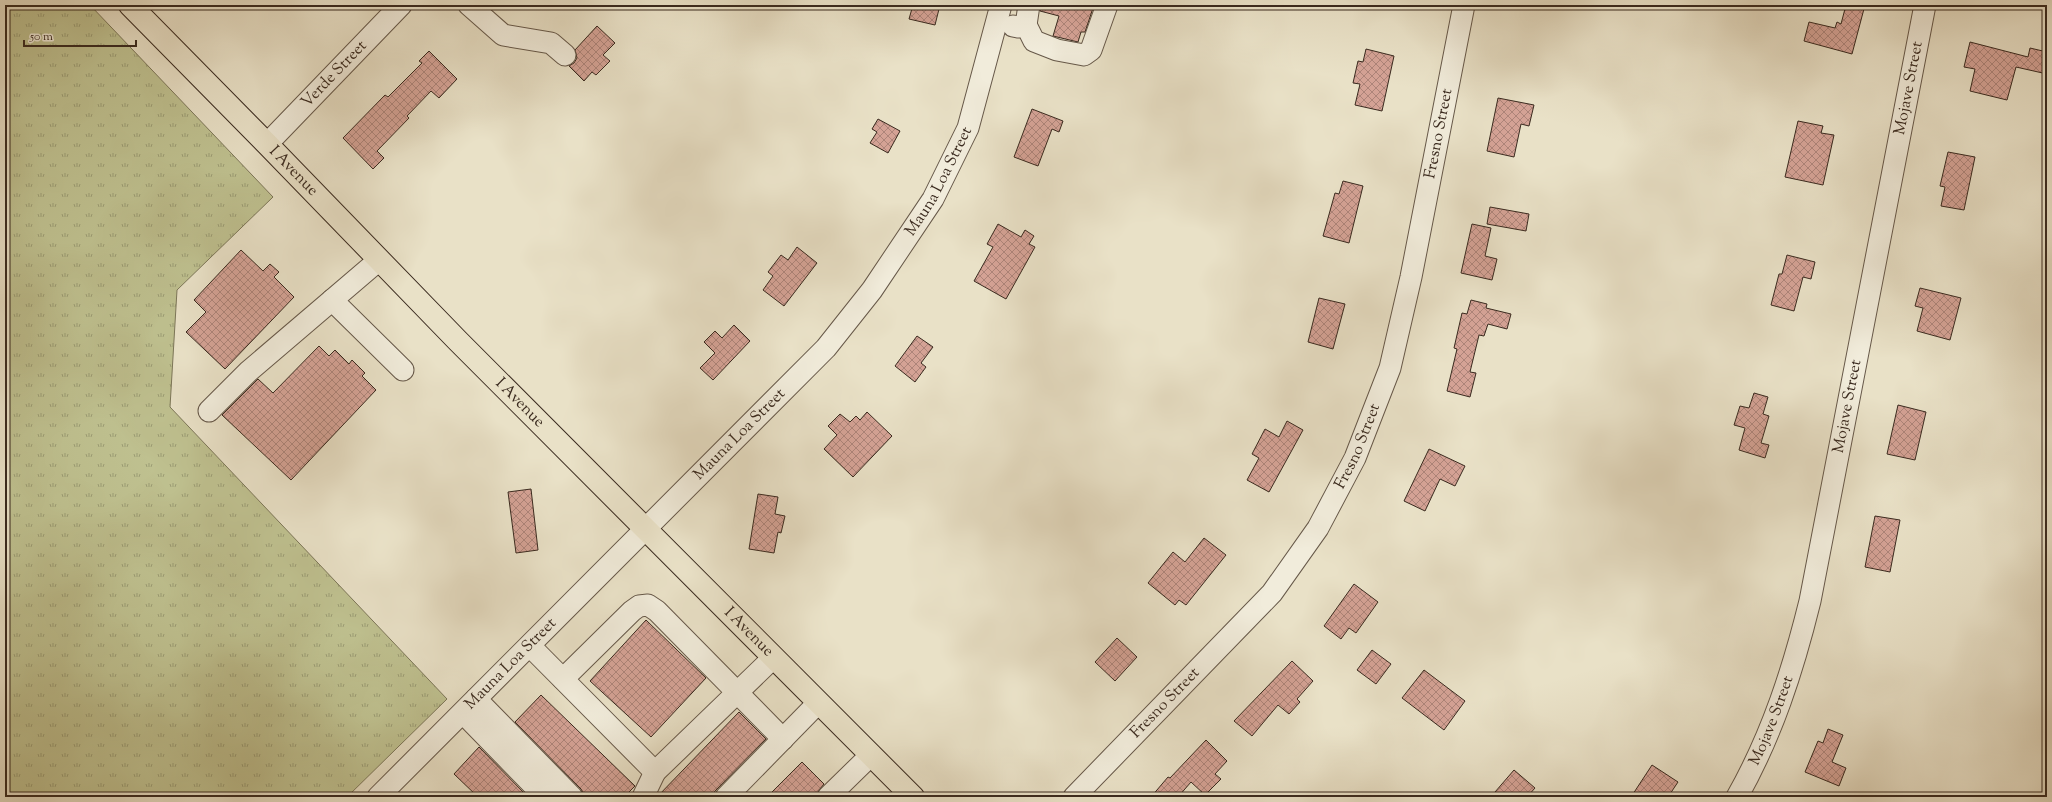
<svg xmlns="http://www.w3.org/2000/svg" width="2052" height="802" viewBox="0 0 2052 802" font-family="'Sorts Mill Goudy',serif">
	<defs>
		<pattern id="grass-tufts" width="24" height="20" patternUnits="userSpaceOnUse"><rect width="24" height="20" fill="#bfc190"/><path d="M3 7l-1-3M5 7V3M7 7l1-3M15 17l-1-3M17 17v-4M19 17l1-3" fill="none" stroke="#9c9d75"/></pattern>
		<pattern id="building-cross-hatch" width="8" height="8" patternUnits="userSpaceOnUse"><rect width="8" height="8" fill="#d4a295"/><path d="M0 0l8 8M0 8l8-8" fill="none" stroke="#ad8479"/></pattern>
	</defs>
	<rect width="100%" height="100%" fill="#e9e1c7"/>
	<filter id="stains"><feTurbulence type="fractalNoise" baseFrequency=".005" numOctaves="4"/><feColorMatrix values="0 0 0 0 .2 0 0 0 0 .09 0 0 0 0 .02 0 0 0 .5 -.17"/></filter>
	<radialGradient id="worn" r=".72"><stop offset=".6" stop-color="#630" stop-opacity="0"/><stop offset="1" stop-color="#630" stop-opacity=".3"/></radialGradient>
	<!-- grass -->
	<path fill="url(#grass-tufts)" stroke="#7c7658" d="M5 5H90L273 197 177 290 170 407 447 699 347 797H5Z"/>
	<!-- building -->
	<path fill="url(#building-cross-hatch)" stroke="#3a2a1f" d="M913 5H940L935 25 909 19Z
		M1041 5H1094L1085 32H1081L1078 42 1053 36 1059 16 1040 11Z
		M1846 5H1865L1852 54 1804 41 1809 22 1835 28 1837 22 1841 24Z
		M597 26 615 43 603 55 610 61 596 75 592 72 584 81 569 66 574 63 577 58 575 50Z
		M1970 42 2028 57 2030 48 2047 52V74L2016 67 2007 100 1970 91 1975 69 1964 67Z
		M1366 49 1394 56 1382 111 1355 105 1360 84 1353 83 1358 61 1363 62Z
		M429 51 457 79 439 98 431 91 407 116 409 118 377 151 384 158 373 169 343 138 385 95 388 97 422 63 419 61Z
		M1498 98 1534 105 1529 126 1521 124 1514 157 1487 151Z
		M1032 109 1063 121 1059 132 1052 129 1038 166 1014 157Z
		M878 119 900 131 888 153 870 143 877 132 872 129Z
		M1798 121 1823 126 1821 133 1834 135 1823 185 1785 177Z
		M1948 152 1975 157 1964 210 1941 206 1945 187 1940 186Z
		M1343 181 1363 186 1349 243 1323 236 1335 193 1339 194Z
		M1490 207 1529 214 1526 231 1487 224Z
		M998 224 1021 237 1025 230 1034 236 1029 244 1035 247 1006 299 974 281 993 247 987 244Z
		M1472 224 1491 228 1485 256 1497 259 1492 280 1461 273Z
		M797 247 817 263 784 306 763 290 773 276 768 272 781 255 788 260Z
		M241 250 263 271 270 264 279 272 274 277 294 297 225 369 186 332 206 312 194 300Z
		M1787 255 1815 262 1811 279 1803 277 1794 311 1771 305 1779 274H1782Z
		M1920 288 1961 298 1950 340 1917 331 1923 308 1915 306Z
		M1319 298 1345 304 1333 349 1308 342Z
		M1471 300 1487 304 1486 308 1511 314 1507 329 1488 324 1484 336 1479 335 1470 372 1476 373 1470 397 1447 391 1457 349 1454 348 1462 313 1467 314Z
		M734 325 750 341 713 380 700 368 715 353 704 342 715 331 722 338Z
		M917 336 933 347 921 363 926 367 915 382 895 366Z
		M319 346 329 356 335 350 349 364 352 360 365 373 362 376 376 390 291 480 222 415 258 379 273 393Z
		M1754 393 1768 397 1763 414 1769 416 1761 443 1769 445 1765 458 1739 450 1745 428 1734 425 1740 406 1749 408Z
		M1898 405 1926 412 1915 460 1887 454Z
		M867 412 892 436 853 477 824 449 837 435 828 426 840 414 850 422 856 416 860 420Z
		M1287 421 1303 430 1269 492 1247 480 1259 458 1252 454 1265 429 1279 437Z
		M1429 449 1465 466 1455 486 1440 479 1425 511 1404 501Z
		M531 489 538 550 516 553 508 492Z
		M758 494 778 497 775 514 785 516 781 533 778 532 774 553 749 549Z
		M1875 516 1900 520 1890 572 1865 567Z
		M1204 538 1226 555 1186 605 1179 600 1175 605 1148 583 1173 552 1185 562Z
		M1354 584 1378 602 1356 633 1349 628 1341 639 1324 626Z
		M646 620 706 678 651 737 590 681Z
		M1117 638 1137 657 1115 681 1095 662Z
		M1372 650 1391 664 1376 684 1357 670Z
		M1292 661 1313 681 1297 699 1300 702 1289 714 1278 705 1252 736 1234 721Z
		M1424 670 1465 701 1444 730 1402 698Z
		M541 695 635 786 624 797H585L581 789 515 722Z
		M739 712 766 739 716 790 710 797H657Z
		M1828 729 1843 735 1832 762 1846 768 1839 786 1805 772 1818 741 1823 743Z
		M1206 740 1227 761 1215 774 1221 779 1205 795 1191 782 1178 797H1151L1168 777 1170 778Z
		M479 747 528 797H478L454 774Z
		M802 762 824 784 814 797H767Z
		M1652 765 1678 782 1668 797H1631Z
		M1514 770 1535 788 1527 797H1502L1495 792Z"/>
	<g fill="none" stroke-linecap="round" stroke-linejoin="round">
		<defs>
			<g id="minor">
				<path d="M469 5 503 35 551 43 565 55"/>
				<path d="M1026 25 1034 41 1057 50 1084 55 1091 50 1107 5"/>
				<path d="M1013 26 1018 27 1026 25 1029 5"/>
				<path id="s1" d="M267 144 401 5"/>
				<path d="M332 300 403 370"/>
				<path d="M209 411 249 371 379 260"/>
				<path d="M530 646 655 772 773 658"/>
				<path d="M563 679 632 611 639 606 648 605 657 611 783 739"/>
				<path d="M476 699 572 797"/>
				<path d="M463 713 545 797"/>
				<path id="s2" d="M378 797 826 348 872 290 933 199 968 128 1001 5"/>
				<path d="M643 797 655 772"/>
				<path d="M726 797 818 703"/>
				<path d="M828 797 871 755"/>
				<path id="s3" d="M1074 797 1272 593 1318 528 1355 458 1390 368 1411 277 1464 5"/>
				<path id="s4" d="M1737 797C1772 735 1793 670 1810 601L1925 5"/>
			</g>
			<g id="major">
				<path id="s5" d="M130 5 267 144 458 341 913 797"/>
			</g>
		</defs>
		<!-- minor casing -->
		<use href="#minor" stroke="#665849" stroke-width="23"/>
		<!-- major casing -->
		<use href="#major" stroke="#3a2a1f" stroke-width="24"/>
		<!-- minor -->
		<use href="#minor" stroke="#f1ecdb" stroke-width="21"/>
		<!-- major -->
		<use href="#major" stroke="#e9e1c7" stroke-width="22"/>
	</g>
	<g text-anchor="middle" dominant-baseline="central" stroke-width="3.5" stroke-linejoin="round" paint-order="stroke">
		<!-- street labels -->
		<g font-size="16" fill="#3a2a1f" stroke="#f1ecdb">
			<text stroke="none"><textPath href="#s1" startOffset="97">Verde Street</textPath></text>
			<text stroke="none"><textPath href="#s4" startOffset="732">Mojave Street</textPath></text>
			<text stroke="none"><textPath href="#s3" startOffset="779">Fresno Street</textPath></text>
			<text stroke="none"><textPath href="#s5" startOffset="233">I Avenue</textPath></text>
			<text stroke="none"><textPath href="#s2" startOffset="836">Mauna Loa Street</textPath></text>
			<text stroke="none"><textPath href="#s5" startOffset="557">I Avenue</textPath></text>
			<text stroke="none"><textPath href="#s4" startOffset="408">Mojave Street</textPath></text>
			<text stroke="none"><textPath href="#s2" startOffset="512">Mauna Loa Street</textPath></text>
			<text stroke="none"><textPath href="#s3" startOffset="455">Fresno Street</textPath></text>
			<text stroke="none"><textPath href="#s5" startOffset="881">I Avenue</textPath></text>
			<text stroke="none"><textPath href="#s2" startOffset="188">Mauna Loa Street</textPath></text>
			<text stroke="none"><textPath href="#s3" startOffset="131">Fresno Street</textPath></text>
			<text stroke="none"><textPath href="#s4" startOffset="84">Mojave Street</textPath></text>
		</g>
	</g>
	<!-- margin -->
	<rect width="2052" height="802" fill="none" stroke="#e9e1c7" stroke-width="20"/>
	<rect x="6" y="6" width="2040" height="790" fill="none" stroke="#3a2a1f" stroke-width="2"/>
	<rect x="10" y="10" width="2032" height="782" fill="none" stroke="#3a2a1f"/>
	<!-- scale -->
	<path d="M24 40v6h112v-6" fill="none" stroke="#3a2a1f" stroke-width="2"/>
	<text x="30" y="40" font-size="12" fill="#3a2a1f" stroke="#f1ecdb" stroke-width="3" paint-order="stroke">50 m</text>
	<rect width="100%" height="100%" filter="url(#stains)"/>
	<rect width="100%" height="100%" fill="url(#worn)"/>
</svg>
